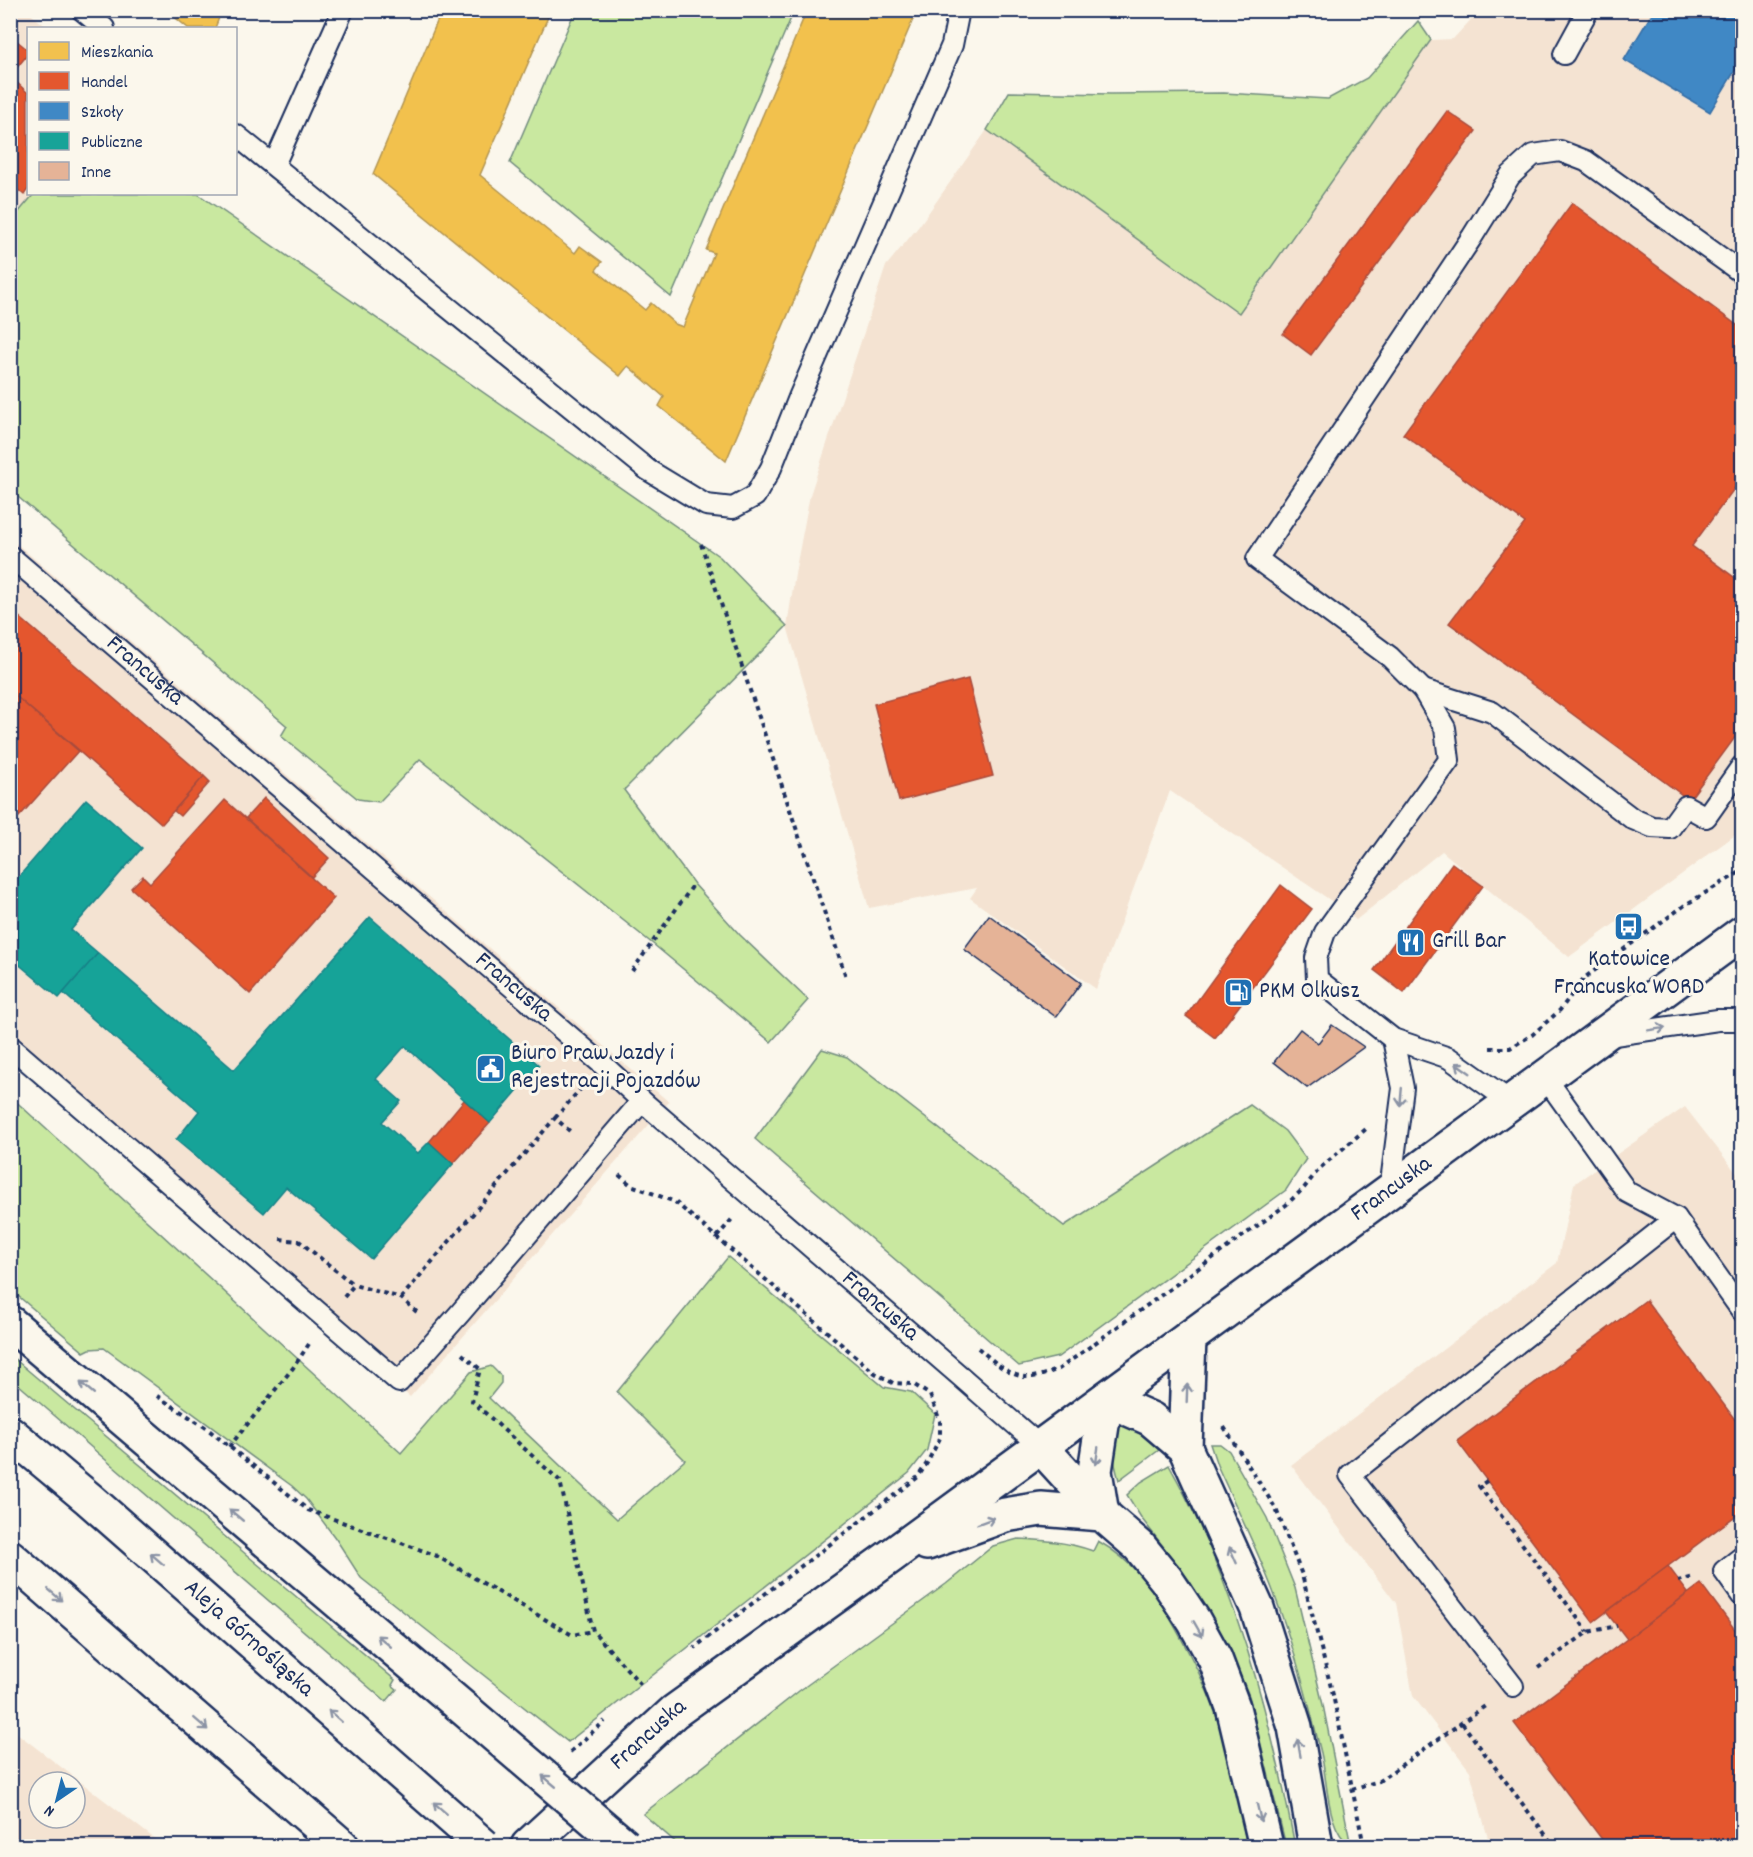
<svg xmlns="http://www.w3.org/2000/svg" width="1753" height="1857" viewBox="0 0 1753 1857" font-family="Dekko,sans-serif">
	<rect width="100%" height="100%" fill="#fbf7ec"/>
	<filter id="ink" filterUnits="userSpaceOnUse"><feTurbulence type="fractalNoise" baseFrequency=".0167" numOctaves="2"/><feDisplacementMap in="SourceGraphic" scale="12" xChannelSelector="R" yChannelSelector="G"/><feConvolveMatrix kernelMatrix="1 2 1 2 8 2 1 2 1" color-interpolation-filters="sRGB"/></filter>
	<g filter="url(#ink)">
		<!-- built -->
		<path fill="#f4e3d2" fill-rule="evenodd" d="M11 11H27L48 28H28V194H34L11 221Z
			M1479 11H1742V830L1569 957 1442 851 1356 920 1330 900 1170 791 1096 989 970 898 977 888 869 908 787 626 796 568 810 495 886 266 919 226 987 130 1239 313 1431 40 1453 39Z
			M10 538 669 1102 410 1397 11 1061Z
			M1685 1107 1742 1180V1846H1490L1470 1771 1413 1696 1396 1603 1291 1465 1557 1263 1574 1184Z
			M11 1728 22 1737 164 1846H11ZM39 1782H75V1818H39Z"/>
		<!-- green -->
		<path fill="#c9e8a0" stroke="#728c7f" stroke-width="1.5" d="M575 11H794L671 297 510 163Z
			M1418 21 1431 40 1239 313 987 130 1009 92 1111 94 1224 93 1328 99 1367 78Z
			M34 194H198L720 557 787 626 624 790 694 884 740 935 808 1000 771 1042 653 944 420 759 379 802 358 799 281 736 287 726 11 491V221Z
			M822 1049 847 1057 1064 1226 1250 1105 1285 1131 1306 1159 1286 1190 1058 1357 1019 1366 755 1139Z
			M10 1096 401 1453 471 1372 491 1366 501 1376V1383L489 1398 617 1519 685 1460 617 1392 728 1257 884 1387 911 1392 935 1414 927 1450 909 1473 568 1742 361 1578 336 1539 306 1499 292 1486 104 1348 90 1349 84 1352 11 1290Z
			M11 1356 395 1680 392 1685 397 1689 386 1702 11 1378Z
			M1124 1425C1139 1431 1148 1440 1159 1450L1119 1480C1115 1467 1106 1431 1124 1425Z
			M1210 1444H1220L1229 1451 1267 1518 1295 1588 1323 1705 1351 1846C1326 1829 1328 1782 1321 1753 1308 1699 1293 1644 1273 1591 1257 1549 1236 1507 1217 1465Z
			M1169 1465C1235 1583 1270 1714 1295 1846H1286L1249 1696 1228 1646 1189 1580 1142 1519 1127 1495 1141 1482Z
			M1018 1539C1044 1540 1068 1542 1093 1551L1098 1541C1134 1561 1157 1593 1176 1629 1191 1656 1205 1683 1215 1712 1229 1756 1238 1801 1247 1846H680L643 1814 799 1691 946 1584 993 1546Z"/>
		<!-- homes -->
		<path fill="#f2c14e" stroke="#b29553" stroke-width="1.5" d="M166 10H222L215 28H188Z
			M442 10H551L480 175 575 253 580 246 602 262 596 270 645 310 651 303 675 324 683 327 714 253 706 250 807 10H917L726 461 659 406 664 397 628 366 620 376 373 174Z"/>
		<!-- shops -->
		<path fill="#e4572e" stroke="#a84b3c" stroke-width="1.5" d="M10 35 28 50V54L15 70 10 66Z
			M12 78 28 93V189L24 195 10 183Z
			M1447 111 1476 131 1311 355 1283 334Z
			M1572 203 1742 329V478L1692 546 1742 583V728L1689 800 1449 623 1525 523 1403 434Z
			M10 609 204 776 162 824 10 691Z
			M968 679 993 776 899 801 874 704Z
			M10 691 79 750 19 817 10 810Z
			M204 776 210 782 180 816 174 811Z
			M264 798 329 858 312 877 246 818Z
			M225 800 334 898 250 994 131 888 143 876 150 883Z
			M1452 863 1483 886 1404 993 1374 970Z
			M1281 885 1312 909 1215 1038 1186 1016Z
			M464 1100 490 1123 453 1164 429 1142Z
			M1646 1300 1742 1429V1511L1593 1622 1457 1441Z
			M1668 1566 1688 1593 1627 1639 1606 1612Z
			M1701 1584 1742 1639V1835L1727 1846H1607L1514 1723Z"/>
		<!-- schools -->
		<path fill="#3f88c5" stroke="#346da6" stroke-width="1.5" d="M1654 10H1742V59L1710 112 1624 60Z"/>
		<!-- public -->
		<path fill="#17a398" stroke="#188087" stroke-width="1.5" d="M86 799 142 848 71 930 98 953 59 998 10 957V877L15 881Z
			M370 917 539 1065 490 1123 405 1046 376 1079 401 1101 382 1122 418 1153 429 1142 453 1164 371 1259 286 1187 264 1213 176 1140 199 1111 63 993 98 953 234 1070Z"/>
		<!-- building -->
		<path fill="#e5b397" stroke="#1b2f5e" stroke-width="1.5" d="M989 915 1081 983 1056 1017 964 949Z
			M1332 1025 1364 1047 1307 1088 1274 1062 1300 1029 1318 1043Z"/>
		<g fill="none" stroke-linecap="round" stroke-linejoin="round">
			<defs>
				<g id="service">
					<path d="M82 10 104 28"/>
					<path d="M1564 54 1588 10"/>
					<path d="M236 135 648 470 706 505 733 508 755 496 771 468 800 395 952 45 958 15 956 10"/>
					<path d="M274 165 343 10"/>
					<path id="s1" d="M10 556 602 1064 642 1101 959 1375 1040 1446"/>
					<path d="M1423 690 1492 712 1633 819 1652 827 1670 828 1686 806 1706 817 1742 766"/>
					<path d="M1607 1036 1718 1020H1742"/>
					<path d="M10 1046 399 1382 461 1312 642 1101"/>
					<path d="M1545 1077 1627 1192 1676 1218 1742 1311"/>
					<path d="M1511 1102 1449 1058 1393 1039 1317 979 1316 958 1325 932 1449 760 1445 728 1423 690 1390 657 1257 559 1472 237 1510 176 1533 155 1560 151 1586 161 1742 273"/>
					<path d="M1390 1190 1403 1088 1393 1039"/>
					<path d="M1742 1557 1724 1571 1742 1596"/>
					<path d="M1513 1686 1350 1475 1676 1218"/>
				</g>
				<g id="tertiary">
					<path d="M10 1323 429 1679"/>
					<path d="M1106 1399 1151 1419 1185 1448 1257 1608 1295 1727 1316 1846"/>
					<path d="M1040 1446 1102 1514"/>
					<path d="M1185 1448 1189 1338"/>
					<path d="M1102 1514 1095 1471 1106 1399"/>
					<path d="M927 1543 1005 1515 1041 1509 1102 1514 1139 1546 1166 1579 1194 1621 1215 1659 1233 1707 1266 1846"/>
					<path id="s2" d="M528 1846 674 1712 891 1556 1742 933"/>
				</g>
				<g id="motorway">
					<path id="s3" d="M10 1433 89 1499 379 1754"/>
					<path d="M10 1557 342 1846"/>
				</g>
			</defs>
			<!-- service casing -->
			<use href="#service" stroke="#1b2f5e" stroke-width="24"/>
			<!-- tertiary casing -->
			<use href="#tertiary" stroke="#1b2f5e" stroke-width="38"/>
			<!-- motorway casing -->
			<use href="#motorway" stroke="#1b2f5e" stroke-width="38"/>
			<!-- path -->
			<path stroke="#1b2f5e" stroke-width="4" stroke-dasharray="4.5 4.5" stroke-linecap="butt" d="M701 544 846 977
				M632 971 694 884
				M1490 1048H1510L1532 1035 1560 1010 1584 978 1685 905 1742 871
				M555 1118 583 1086
				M619 1175 631 1185 675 1202 875 1373 893 1383 913 1384 930 1395 940 1421V1438L927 1463 918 1477 694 1648
				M717 1237 733 1218
				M280 1239 299 1241 354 1285
				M344 1297 354 1285 401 1298 419 1314
				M401 1298 555 1118 573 1134
				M978 1348C993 1360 1010 1379 1032 1377 1041 1376 1051 1372 1059 1369L1286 1205 1304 1188 1320 1168 1366 1129
				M462 1354 480 1369 472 1401 560 1481 593 1631 643 1687
				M157 1396 205 1427 308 1510 435 1555 572 1635 593 1631
				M1224 1427 1276 1509 1302 1575 1333 1695 1364 1846
				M229 1447 293 1368 309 1344
				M1487 1481 1479 1486 1588 1632
				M1678 1581 1694 1577
				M1538 1668 1588 1632 1617 1626
				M1462 1723 1554 1846
				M570 1752 605 1721
				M1352 1789 1379 1781 1488 1704"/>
			<!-- service -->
			<use href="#service" stroke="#fbf7ec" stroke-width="20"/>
			<!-- tertiary -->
			<use href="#tertiary" stroke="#fbf7ec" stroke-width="33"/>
			<!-- motorway -->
			<use href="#motorway" stroke="#fbf7ec" stroke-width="33"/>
			<defs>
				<path id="tertiary-bridge" d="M429 1679 625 1846"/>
				<path id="motorway-bridge" d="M379 1754 484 1846"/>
			</defs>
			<!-- tertiary-bridge casing -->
			<use href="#tertiary-bridge" stroke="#1b2f5e" stroke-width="38" stroke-linecap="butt"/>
			<!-- motorway-bridge casing -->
			<use href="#motorway-bridge" stroke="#1b2f5e" stroke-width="38" stroke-linecap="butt"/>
			<!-- tertiary-bridge -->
			<use href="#tertiary-bridge" stroke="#fbf7ec" stroke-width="33"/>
			<!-- motorway-bridge -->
			<use href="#motorway-bridge" stroke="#fbf7ec" stroke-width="33"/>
		</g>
		<!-- one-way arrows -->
		<defs><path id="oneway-shaft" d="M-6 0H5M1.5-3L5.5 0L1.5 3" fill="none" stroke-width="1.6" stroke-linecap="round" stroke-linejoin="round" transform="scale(1.5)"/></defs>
		<g stroke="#8b93a5">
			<use href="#oneway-shaft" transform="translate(1657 1029) rotate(-9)"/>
			<use href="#oneway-shaft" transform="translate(1463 1068) rotate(-145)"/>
			<use href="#oneway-shaft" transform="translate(1401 1097) rotate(95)"/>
			<use href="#oneway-shaft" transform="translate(87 1388) rotate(-140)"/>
			<use href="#oneway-shaft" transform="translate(1187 1393) rotate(-88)"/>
			<use href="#oneway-shaft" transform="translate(1097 1456) rotate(98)"/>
			<use href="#oneway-shaft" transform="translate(236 1515) rotate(-140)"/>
			<use href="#oneway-shaft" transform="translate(986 1521) rotate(-20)"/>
			<use href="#oneway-shaft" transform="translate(1233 1555) rotate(-114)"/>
			<use href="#oneway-shaft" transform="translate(157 1559) rotate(-139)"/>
			<use href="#oneway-shaft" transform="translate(55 1595) rotate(41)"/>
			<use href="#oneway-shaft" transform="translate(1198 1629) rotate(60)"/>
			<use href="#oneway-shaft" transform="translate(384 1641) rotate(-140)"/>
			<use href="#oneway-shaft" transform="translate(335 1716) rotate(-139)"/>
			<use href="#oneway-shaft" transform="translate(201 1724) rotate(41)"/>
			<use href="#oneway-shaft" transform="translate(1299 1748) rotate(-100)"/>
			<use href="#oneway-shaft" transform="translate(549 1781) rotate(-140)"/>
			<use href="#oneway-shaft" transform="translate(440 1808) rotate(-139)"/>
			<use href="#oneway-shaft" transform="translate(1259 1813) rotate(77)"/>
		</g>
	</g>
	<!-- icons -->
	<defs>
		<symbol id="bus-square" viewBox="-11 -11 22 22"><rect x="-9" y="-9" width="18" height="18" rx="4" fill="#1f6fb2" stroke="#fbf7ec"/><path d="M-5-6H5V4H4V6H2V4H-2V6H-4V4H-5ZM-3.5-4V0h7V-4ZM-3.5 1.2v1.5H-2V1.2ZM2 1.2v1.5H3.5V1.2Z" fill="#fff"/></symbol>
		<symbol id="restaurant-square" viewBox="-11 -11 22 22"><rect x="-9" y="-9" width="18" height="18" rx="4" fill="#1f6fb2" stroke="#fbf7ec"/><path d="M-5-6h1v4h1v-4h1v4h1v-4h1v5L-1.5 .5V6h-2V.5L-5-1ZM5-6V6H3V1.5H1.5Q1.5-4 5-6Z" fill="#fff"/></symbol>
		<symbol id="fuel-square" viewBox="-11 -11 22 22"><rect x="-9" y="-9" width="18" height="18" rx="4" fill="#1f6fb2" stroke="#fbf7ec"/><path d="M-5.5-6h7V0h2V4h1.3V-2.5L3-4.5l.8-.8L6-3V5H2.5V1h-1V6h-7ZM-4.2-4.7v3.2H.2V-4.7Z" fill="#fff"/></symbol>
		<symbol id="civic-square" viewBox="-11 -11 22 22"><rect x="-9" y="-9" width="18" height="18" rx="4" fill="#1f6fb2" stroke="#fbf7ec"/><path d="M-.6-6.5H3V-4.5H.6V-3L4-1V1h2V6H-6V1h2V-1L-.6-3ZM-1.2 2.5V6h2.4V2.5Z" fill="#fff"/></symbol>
	</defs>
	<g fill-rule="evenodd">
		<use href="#bus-square" x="1612" y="910" width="33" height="33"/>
		<use href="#restaurant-square" x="1394" y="926" width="33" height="33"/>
		<use href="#fuel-square" x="1222" y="976" width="33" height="33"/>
		<use href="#civic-square" x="474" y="1052" width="33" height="33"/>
	</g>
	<g text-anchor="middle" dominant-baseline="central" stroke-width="6" stroke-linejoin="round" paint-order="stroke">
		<!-- street labels -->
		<g font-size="24" fill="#1b2f5e" stroke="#fbf7ec">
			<text stroke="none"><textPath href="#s1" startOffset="177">Francuska</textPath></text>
			<text stroke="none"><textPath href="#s1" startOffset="663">Francuska</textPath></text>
			<text stroke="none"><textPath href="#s2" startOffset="1086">Francuska</textPath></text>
			<text stroke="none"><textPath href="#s1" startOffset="1149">Francuska</textPath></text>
			<text stroke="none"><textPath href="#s3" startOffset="315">Aleja Górnośląska</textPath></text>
			<text stroke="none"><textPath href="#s2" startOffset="164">Francuska</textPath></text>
		</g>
		<!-- poi labels -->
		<g font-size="24" fill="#1b2f5e" stroke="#fbf7ec" text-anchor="start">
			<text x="1432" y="942">Grill Bar</text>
			<text x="1629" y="960" text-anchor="middle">Katowice<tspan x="1629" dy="28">Francuska WORD</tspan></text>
			<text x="1259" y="992">PKM Olkusz</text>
			<text x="511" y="1054">Biuro Praw Jazdy i<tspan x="511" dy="28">Rejestracji Pojazdów</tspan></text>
		</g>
	</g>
	<!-- margin -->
	<rect width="1753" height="1857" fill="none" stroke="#fbf7ec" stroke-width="36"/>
	<rect x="18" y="18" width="1717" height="1821" fill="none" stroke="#1b2f5e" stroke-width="2" filter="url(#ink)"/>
	<!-- legend -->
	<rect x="27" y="27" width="210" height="168" fill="#fbf7ec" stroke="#a1a7b3" stroke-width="1.5"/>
	<rect x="39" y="42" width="30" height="18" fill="#f2c14e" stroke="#a1a7b3" stroke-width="1.5"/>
	<text x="81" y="57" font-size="18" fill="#1b2f5e">Mieszkania</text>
	<rect x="39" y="72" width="30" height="18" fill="#e4572e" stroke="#a1a7b3" stroke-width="1.5"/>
	<text x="81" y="87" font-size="18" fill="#1b2f5e">Handel</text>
	<rect x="39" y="102" width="30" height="18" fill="#3f88c5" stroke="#a1a7b3" stroke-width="1.5"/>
	<text x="81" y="117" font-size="18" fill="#1b2f5e">Szkoły</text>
	<rect x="39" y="132" width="30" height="18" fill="#17a398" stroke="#a1a7b3" stroke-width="1.5"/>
	<text x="81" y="147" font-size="18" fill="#1b2f5e">Publiczne</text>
	<rect x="39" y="162" width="30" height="18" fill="#e5b397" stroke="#a1a7b3" stroke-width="1.5"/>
	<text x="81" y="177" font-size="18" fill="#1b2f5e">Inne</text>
	<!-- north arrow -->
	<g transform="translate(57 1800) rotate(215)"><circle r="28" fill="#fbf7ec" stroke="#a1a7b3" stroke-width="1.5"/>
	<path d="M0-4.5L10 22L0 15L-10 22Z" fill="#1f6fb2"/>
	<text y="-9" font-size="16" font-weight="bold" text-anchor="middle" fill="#1b2f5e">N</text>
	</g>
</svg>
